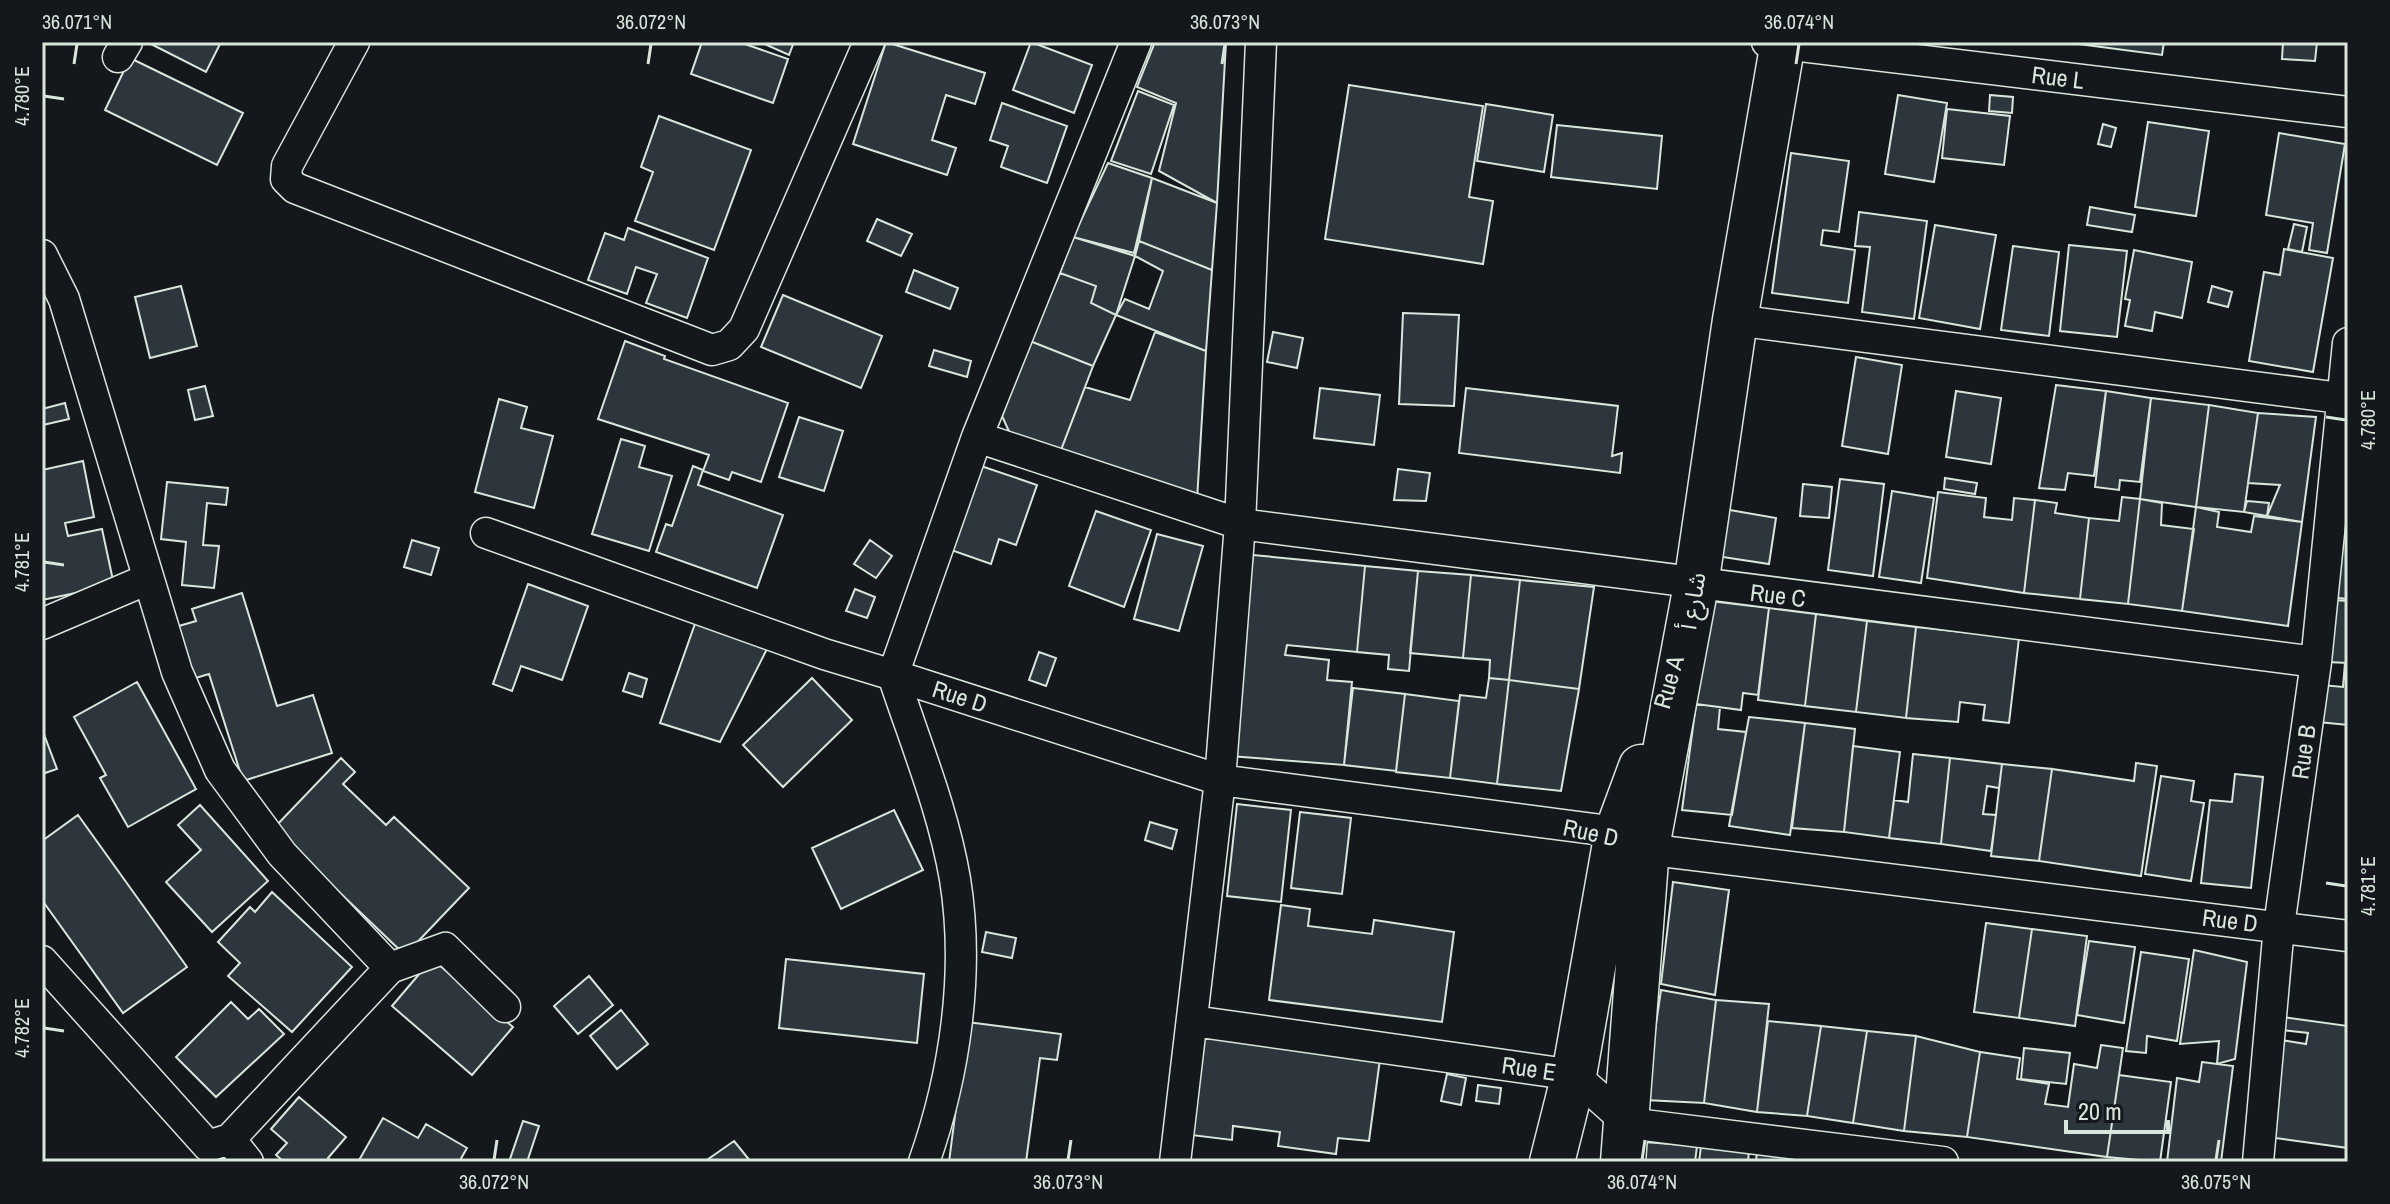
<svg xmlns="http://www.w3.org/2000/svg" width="2390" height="1204" viewBox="0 0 2390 1204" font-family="'Archivo Narrow','Noto Sans Arabic',sans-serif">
	<rect width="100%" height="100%" fill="#14181c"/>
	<!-- building -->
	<path fill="#2c363c" stroke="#d8e6dc" stroke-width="2" d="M147 42H221L206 72Z
		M702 42H739L788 59 773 103 691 74Z
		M760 42H794L789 55Z
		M886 42 985 73 975 104 946 95 932 140 956 148 947 175 853 144Z
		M1031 42 1092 65 1074 113 1013 90Z
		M1155 42H1226L1217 203 1159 171 1176 103 1137 87Z
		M2063 42H2164L2162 55Z
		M2283 42H2317L2315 61 2282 59Z
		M130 58 243 113 217 165 105 110Z
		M1349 85 1483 106 1469 197 1493 201 1483 264 1325 239Z
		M1138 91 1174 105 1151 174 1111 161Z
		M1898 95 1947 103 1934 182 1885 174Z
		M1990 95 2013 97 2012 113 1989 111Z
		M1002 103 1067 126 1047 183 1001 167 1008 146 990 140Z
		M1486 104 1553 115 1544 172 1477 161Z
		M1947 109 2010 116 2004 165 1942 158Z
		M659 116 751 150 714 250 635 221 653 172 641 167Z
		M2148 122 2209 131 2196 216 2135 207Z
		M2103 124 2116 128 2111 147 2098 144Z
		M1557 125 1662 136 1657 189 1551 177Z
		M2279 133 2345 144 2327 253 2309 250 2313 223 2266 215Z
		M1791 153 1849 161 1839 232 1823 230 1821 245 1855 250 1848 303 1772 293Z
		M1108 163 1152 178 1134 253 1073 237Z
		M1152 178 1217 203 1212 270 1139 241Z
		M2090 207 2135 215 2132 232 2087 225Z
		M1859 212 1927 221 1914 319 1862 312 1870 247 1855 246Z
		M877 219 912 234 901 256 867 241Z
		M2294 224 2307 227 2302 252 2288 249Z
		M1935 225 1996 235 1980 329 1919 318Z
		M628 228 708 258 687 318 646 303 657 274 636 267 627 294 588 280 605 233 624 240Z
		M1073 237 1135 256 1116 315 1091 303 1096 286 1060 273Z
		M1139 241 1212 270 1206 351 1116 315 1125 299 1149 309 1163 271 1135 256Z
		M2069 245 2127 251 2117 337 2060 331Z
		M2013 246 2059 252 2049 336 2001 330Z
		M2284 249 2333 258 2313 372 2249 361 2264 272 2280 275Z
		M2134 250 2192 262 2182 318 2155 312 2152 331 2125 326 2130 300 2125 299Z
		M914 270 958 288 950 309 906 292Z
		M1060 273 1096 286 1091 303 1116 315 1093 366 1030 341Z
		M181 286 197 346 150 358 135 297Z
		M2212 286 2232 292 2228 307 2208 302Z
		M783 295 882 336 861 388 761 347Z
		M1403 313 1459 315 1454 406 1399 404Z
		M1155 332 1206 351 1197 500 1061 450 1085 387 1130 400Z
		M1273 332 1303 338 1297 368 1267 362Z
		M625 341 665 356 664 359 788 403 761 482 732 472 729 480 703 471 709 455 598 419Z
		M1030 341 1093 366 1061 450 1012 438 1002 416Z
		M934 350 971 361 967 377 929 366Z
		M1856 357 1902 365 1888 454 1842 446Z
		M2056 385 2106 391 2094 476 2068 473 2065 490 2039 488Z
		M205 386 213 416 195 420 188 390Z
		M1320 388 1380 395 1374 445 1314 438Z
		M1466 388 1618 406 1612 456 1622 453 1620 473 1459 453Z
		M1956 391 2001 398 1991 464 1946 457Z
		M2106 391 2151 398 2140 482 2120 480 2119 490 2095 487Z
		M2151 398 2209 405 2196 507 2140 499Z
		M499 399 527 407 521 428 553 436 534 508 475 492Z
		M65 403 69 419 43 425 42 409Z
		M2209 405 2258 413 2244 512 2196 507Z
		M2258 413 2316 417 2302 522 2267 516 2280 485 2248 483Z
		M799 417 843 431 824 491 779 477Z
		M621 439 645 446 639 467 672 476 649 551 592 534Z
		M83 461 94 517 65 523 68 536 102 529 114 585 42 600V470Z
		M693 466 703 470 698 485 783 515 757 588 656 552 666 524 672 526Z
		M981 466 1037 485 1016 545 999 539 991 564 951 550Z
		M1398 469 1430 473 1426 501 1394 500Z
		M1945 478 1977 483 1975 494 1944 489Z
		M2348 478V599L2330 597Z
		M1840 479 1884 484 1873 576 1828 570Z
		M167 482 228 488 226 505 207 503 203 545 219 546 214 588 182 585 186 542 161 539Z
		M1803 484 1832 487 1829 518 1800 516Z
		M1892 491 1934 498 1921 583 1879 577Z
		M1938 492 1986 498 1984 517 2012 520 2014 498 2035 500 2024 593 1927 578Z
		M2122 497 2140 499 2128 604 2080 599 2089 518 2119 521Z
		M2140 499 2162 503 2161 525 2194 529 2182 611 2128 604Z
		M2035 500 2057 503 2055 513 2089 518 2080 599 2024 593Z
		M2247 501 2269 503 2267 516 2244 512Z
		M2196 507 2219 512 2217 527 2251 532 2254 516 2302 522 2288 626 2182 611Z
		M1724 509 1776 518 1769 564 1716 556Z
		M1096 511 1151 530 1124 607 1069 586Z
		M1157 534 1203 546 1179 631 1134 619Z
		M412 540 439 548 431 575 404 567Z
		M870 540 892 556 876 578 854 564Z
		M1253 555 1365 566 1357 652 1287 645 1285 655 1329 660 1327 680 1352 682 1344 765 1230 756Z
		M1365 566 1418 571 1409 671 1388 669 1389 655 1357 652Z
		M1418 571 1471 575 1463 658 1410 653Z
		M1471 575 1520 580 1509 680 1489 678 1490 660 1463 658Z
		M1520 580 1594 587 1579 689 1509 680Z
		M528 584 588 606 562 680 521 666 512 691 493 684Z
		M855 589 875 597 867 618 846 611Z
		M242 593 277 706 313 695 332 753 243 781 209 674 189 680 172 628 196 621 192 609Z
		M2334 600 2348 601V663L2328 662Z
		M1710 601 1769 608 1758 695 1743 693 1741 710 1696 704Z
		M1769 608 1816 614 1805 706 1758 700Z
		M1816 614 1867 621 1856 712 1805 706Z
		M697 618 770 643 720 742 660 723Z
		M1867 621 1916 627 1906 718 1856 712Z
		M1916 627 2019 638 2009 723 1983 720 1985 705 1960 702 1958 722 1906 718Z
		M1039 652 1056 658 1046 686 1029 680Z
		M2345 663 2348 725 2318 722 2322 685 2343 687Z
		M629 673 647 679 642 697 623 691Z
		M812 678 852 720 783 787 743 745Z
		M1489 678 1509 680 1497 784 1450 778 1460 695 1486 698Z
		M1509 680 1579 689 1561 791 1497 784Z
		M137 682 196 789 128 827 100 778 106 775 74 717Z
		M1353 688 1405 694 1396 771 1344 765Z
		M1405 694 1459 701 1450 778 1396 772Z
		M1696 704 1720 707 1718 729 1746 732 1732 815 1682 810Z
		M1749 717 1805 723 1790 835 1729 826Z
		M1805 723 1855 729 1844 832 1792 828Z
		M42 729 57 769 42 774Z
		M1853 746 1900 752 1889 838 1844 832Z
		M1913 754 1950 758 1941 844 1889 838 1894 800 1908 802Z
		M341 758 355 772 343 784 386 825 394 817 469 888 405 955 273 829Z
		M1950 758 2002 764 1999 788 1987 786 1983 814 1996 815 1991 851 1941 844Z
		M2136 763 2157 766 2141 876 2039 861 2052 769 2134 781Z
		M2002 764 2052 769 2039 861 1991 856Z
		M2235 774 2263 777 2251 888 2201 883 2210 800 2232 802Z
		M2161 776 2194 781 2191 801 2204 803 2191 881 2145 874Z
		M1237 804 1291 810 1281 902 1227 896Z
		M200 805 268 881 212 932 166 882 201 850 178 825Z
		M894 810 923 870 841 909 812 848Z
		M1300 812 1351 818 1342 894 1291 888Z
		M78 815 187 967 123 1013 42 900V841Z
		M1150 822 1177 830 1172 849 1145 840Z
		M1673 882 1729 890 1715 995 1661 984Z
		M272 892 352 967 292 1032 228 976 240 963 218 942 250 907 255 912Z
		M1281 905 1310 909 1308 926 1372 934 1374 920 1454 932 1442 1022 1269 1000Z
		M1986 923 2032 929 2019 1018 1974 1012Z
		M2032 929 2087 936 2075 1026 2019 1018Z
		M986 932 1016 938 1012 958 982 952Z
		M2089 941 2135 947 2124 1023 2077 1015Z
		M2194 950 2247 962 2235 1059 2217 1064 2219 1041 2180 1044Z
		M2141 952 2189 959 2177 1041 2147 1036 2146 1053 2126 1051Z
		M432 959 513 1027 472 1075 392 1006Z
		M786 959 924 974 917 1043 779 1028Z
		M589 976 613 1005 578 1034 554 1006Z
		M1661 990 1716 1000 1704 1103 1645 1100Z
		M1716 1000 1769 1004 1757 1112 1704 1103Z
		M231 1002 248 1019 259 1009 284 1034 216 1097 176 1057Z
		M621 1010 648 1044 617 1069 590 1036Z
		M2283 1017 2348 1026V1148L2268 1137 2281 1040 2306 1044 2308 1033 2281 1030Z
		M1768 1021 1821 1026 1807 1116 1757 1112Z
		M967 1022 1061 1034 1057 1060 1040 1058 1026 1162H949Z
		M1821 1026 1867 1031 1853 1123 1807 1116Z
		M1867 1031 1916 1036 1904 1131 1853 1123Z
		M1916 1036 1980 1052 1967 1137 1904 1131Z
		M1203 1037 1380 1059 1369 1141 1338 1138 1336 1154 1278 1146 1280 1132 1233 1126 1232 1140 1191 1135Z
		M2101 1045 2123 1048 2107 1157 1967 1137 1980 1052 2020 1058 2017 1079 2049 1084 2045 1104 2068 1107 2074 1064 2097 1068Z
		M2024 1048 2070 1053 2066 1084 2021 1079Z
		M2202 1062 2233 1066 2221 1162H2167L2177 1078 2199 1082Z
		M1447 1074 1466 1078 1461 1105 1441 1101Z
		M2119 1075 2171 1082 2160 1162 2107 1157Z
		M1478 1085 1501 1088 1499 1104 1476 1101Z
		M299 1097 346 1137 328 1158 332 1162H284L276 1155 287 1143 271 1129Z
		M383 1118 418 1138 426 1124 467 1148 459 1162H358Z
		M523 1121 539 1126 527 1162H509Z
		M734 1141 751 1162H704Z
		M1644 1142 1697 1146 1695 1162H1640Z
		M1701 1146 1749 1150 1748 1162H1699Z
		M1757 1151 1800 1156 1799 1162H1756Z"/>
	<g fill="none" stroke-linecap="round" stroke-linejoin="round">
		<defs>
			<path id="street" d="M354 42 287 166 286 179 295 188 712 350 729 345 744 329 869 42
				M1136 42 977 437 893 675 1220 780 1617 832 1645 849 2348 936
				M1767 42 2348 112
				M118 57 127 42
				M42 255 64 299 177 672 220 770 282 854 390 968 230 1139
				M1735 320 2348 399
				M977 437 1240 524 2316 662
				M486 533 824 654 893 675C915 742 943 809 955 879 970 972 955 1074 924 1162
				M42 624 148 579
				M42 961 208 1146 230 1139 248 1162
				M390 968 445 948 505 1007
				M1193 1021 1574 1075 1628 1123 1943 1162
				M1175 1162 1220 780 1240 524 1261 42
				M2258 1162 2279 926 2316 662 2348 343"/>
			<path id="secondary" d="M1552 1162 1574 1075 1617 832 1641 767
				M1623 1162 1647 847 1696 585 1735 320 1783 42"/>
		</defs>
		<!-- street casing -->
		<use href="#street" stroke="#d8e6dc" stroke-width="33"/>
		<!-- secondary casing -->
		<use href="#secondary" stroke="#d8e6dc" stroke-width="47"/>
		<!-- street -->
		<use href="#street" stroke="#14181c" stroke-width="30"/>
		<!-- secondary -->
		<use href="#secondary" stroke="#14181c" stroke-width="44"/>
	</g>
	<!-- ticks -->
	<path fill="none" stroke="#d8e6dc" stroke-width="3" d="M74 64 77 44M648 64 651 44M1222 64 1225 44M1796 64 1799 44M44 96 64 99M2326 417 2346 420M44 562 64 565M2326 883 2346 886M44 1028 64 1031M494 1160 497 1140M1068 1160 1071 1140M1642 1160 1645 1140M2216 1160 2219 1140"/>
	<g text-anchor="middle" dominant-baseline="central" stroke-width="6" stroke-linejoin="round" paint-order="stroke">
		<!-- street labels -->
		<g font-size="24" fill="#d8e6dc" stroke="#14181c">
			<text transform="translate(2058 77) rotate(7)">Rue L</text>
			<text transform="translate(1778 595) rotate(7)">Rue C</text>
			<text transform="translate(1692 601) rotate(-80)">شارع أ</text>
			<text transform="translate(1668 682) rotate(-74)">Rue A</text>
			<text transform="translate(960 696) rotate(18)">Rue D</text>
			<text transform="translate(2303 752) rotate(-82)">Rue B</text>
			<text transform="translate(1591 832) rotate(12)">Rue D</text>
			<text transform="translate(2230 920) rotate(7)">Rue D</text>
			<text transform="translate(1529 1068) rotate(8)">Rue E</text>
		</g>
	</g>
	<!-- border -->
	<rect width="2390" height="1204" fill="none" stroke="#14181c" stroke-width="88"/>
	<!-- scale -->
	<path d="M2066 1120v12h102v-12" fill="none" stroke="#d8e6dc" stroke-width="4"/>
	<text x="2078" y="1120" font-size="24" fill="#d8e6dc" stroke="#14181c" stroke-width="6" paint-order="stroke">20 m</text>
	<rect x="44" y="44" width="2302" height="1116" fill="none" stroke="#d8e6dc" stroke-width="3"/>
	<g font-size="20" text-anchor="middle" fill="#d8e6dc">
		<text x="77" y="29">36.071°N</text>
		<text x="651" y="29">36.072°N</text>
		<text x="1225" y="29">36.073°N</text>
		<text x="1799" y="29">36.074°N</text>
		<text transform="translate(22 96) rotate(-90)" y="7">4.780°E</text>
		<text transform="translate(2368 420) rotate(-90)" y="7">4.780°E</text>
		<text transform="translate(22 562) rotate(-90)" y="7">4.781°E</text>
		<text transform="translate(2368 886) rotate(-90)" y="7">4.781°E</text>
		<text transform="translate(22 1028) rotate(-90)" y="7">4.782°E</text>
		<text x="494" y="1189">36.072°N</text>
		<text x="1068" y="1189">36.073°N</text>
		<text x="1642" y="1189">36.074°N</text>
		<text x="2216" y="1189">36.075°N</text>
	</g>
</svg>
